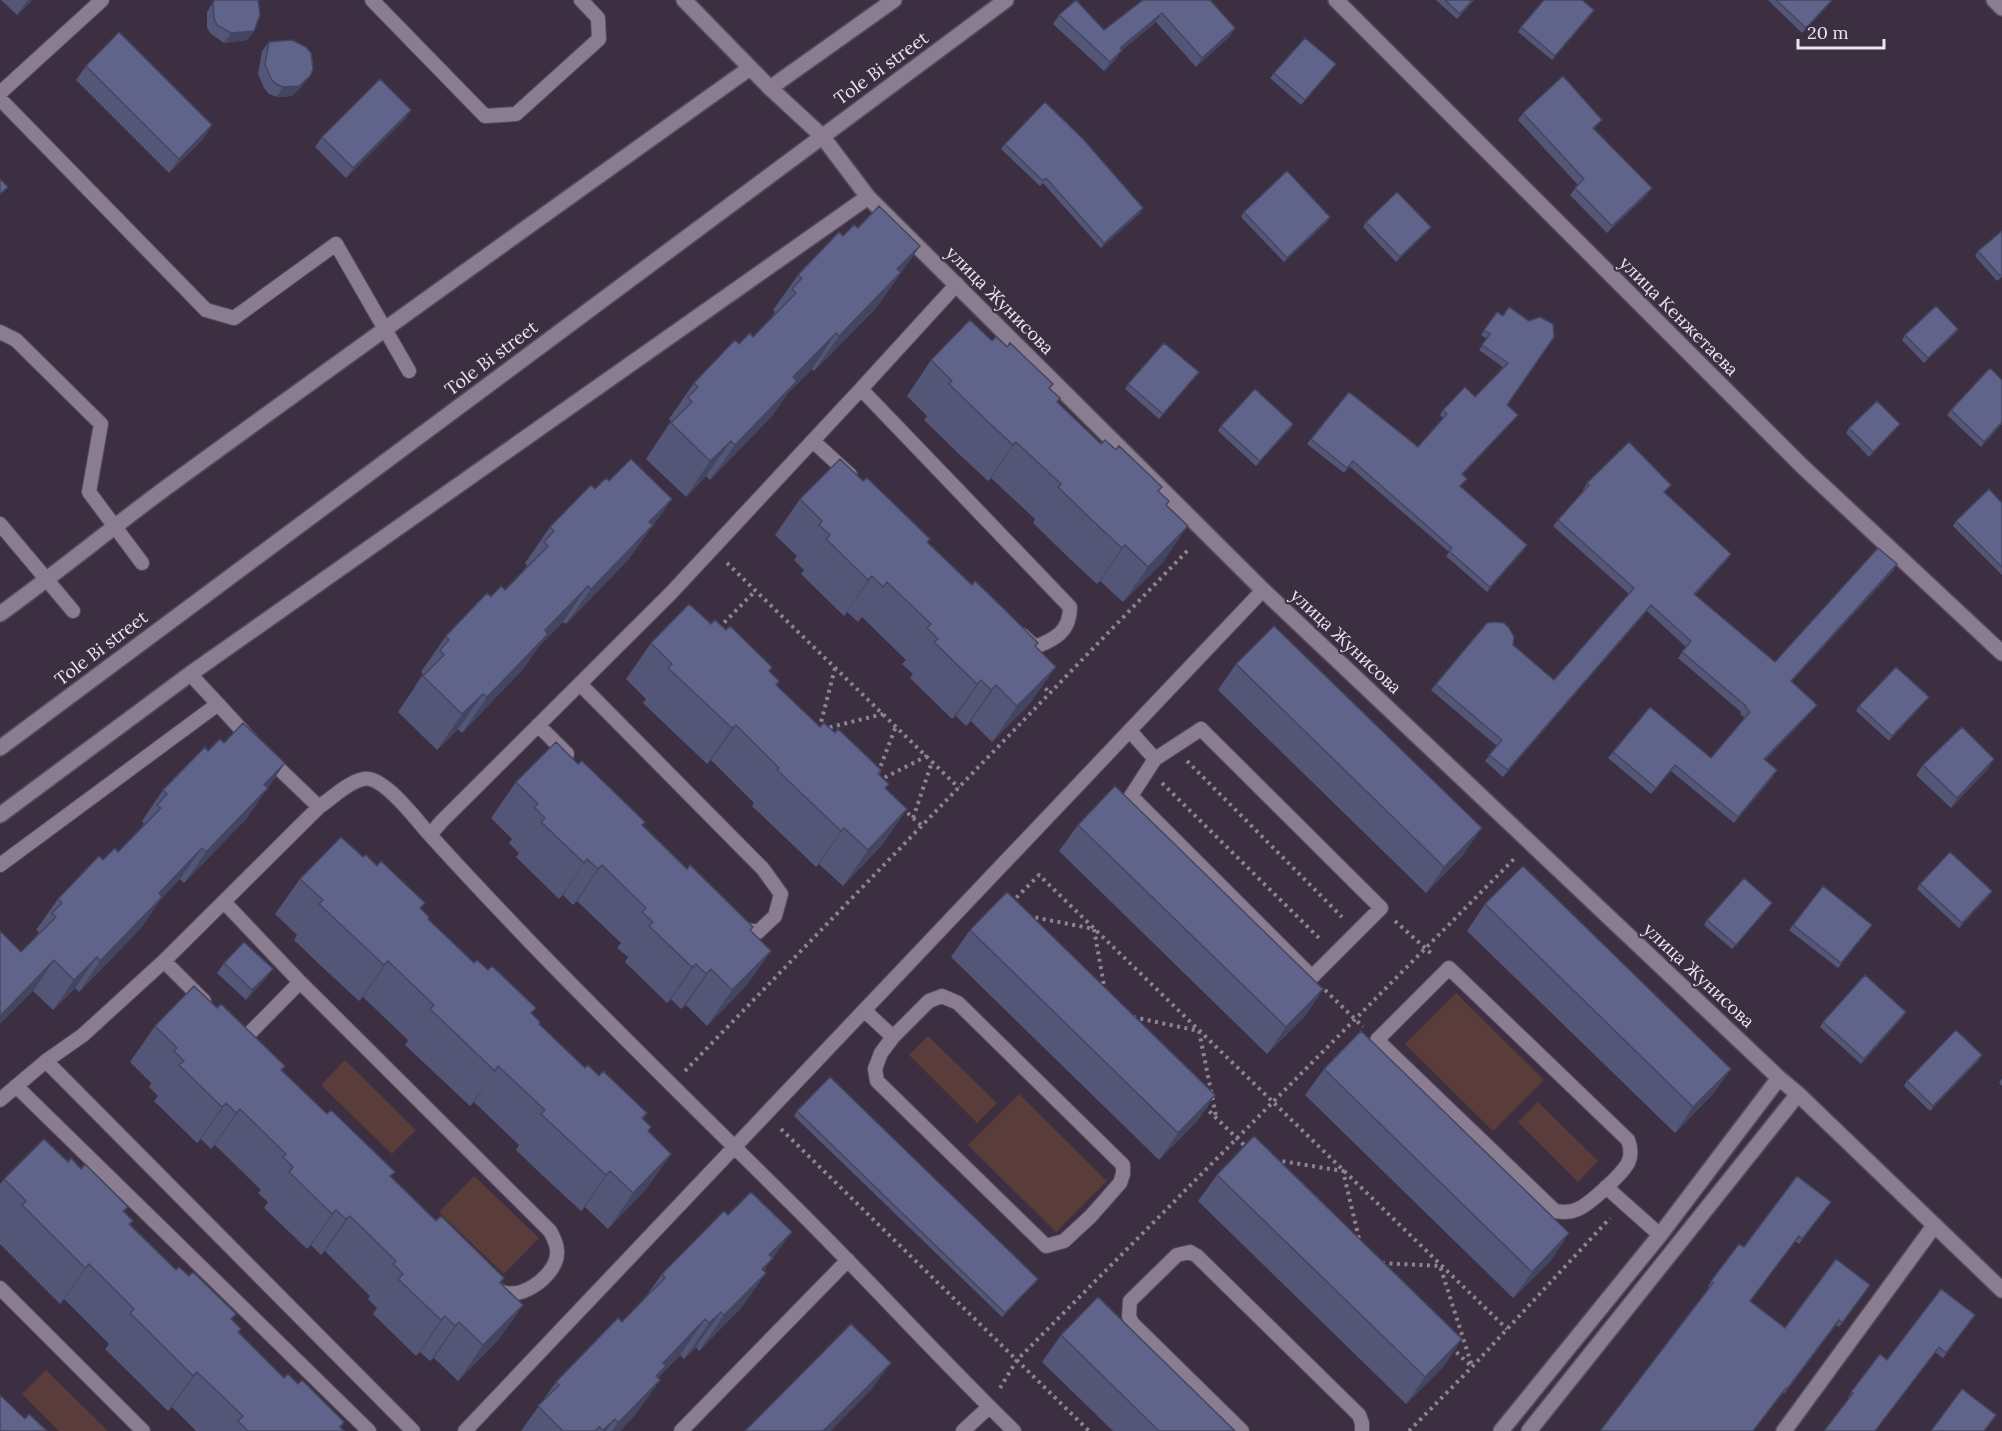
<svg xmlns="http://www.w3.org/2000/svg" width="2002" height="1431" viewBox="0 0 2002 1431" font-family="Lora,serif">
	<rect width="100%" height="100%" fill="#3b2f41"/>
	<!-- green -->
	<path fill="#5a3d3b" d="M1456 993 1544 1080 1493 1131 1405 1044Z
		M928 1036 997 1103 977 1123 909 1055Z
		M345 1060 416 1130 392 1154 321 1085Z
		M1019 1094 1107 1181 1056 1232 968 1145Z
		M1538 1102 1598 1161 1578 1182 1518 1122Z
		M474 1176 539 1238 504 1274 439 1212Z
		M46 1370 108 1431H59L22 1394Z"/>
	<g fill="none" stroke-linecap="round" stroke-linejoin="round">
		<defs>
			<path id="service" d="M372 0 485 116 516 114 599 39 598 18 581 0
				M0 93 102 0
				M0 99 206 310 234 318 336 244 409 371
				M957 284 861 389 1070 607C1070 631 1056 639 1035 647L1022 635
				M0 332 16 340 101 424 89 492 142 563
				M861 389 671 593 441 822 430 835C546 963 670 1083 792 1204 867 1278 938 1357 1014 1431
				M813 441 850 475
				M0 524 73 611
				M190 674 218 704
				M580 684 763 869 781 894 775 916 758 932 740 929 734 923
				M538 725 567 754
				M1130 731 1155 759 1131 796 1312 977 1381 908 1201 729 1155 759
				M319 807C332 798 347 783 363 779 383 774 417 821 430 835
				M0 865 218 704 250 739
				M224 902 300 982 550 1231C554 1238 558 1246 557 1254 556 1277 515 1306 495 1288
				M164 961 204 1001
				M1449 968 1628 1140C1631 1148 1632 1155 1628 1163 1622 1174 1590 1204 1578 1209 1570 1213 1563 1212 1555 1211L1377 1040Z
				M942 996 958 1003 1123 1165V1174L1120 1183 1091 1216 1064 1241 1046 1246 877 1081 875 1069 881 1053 893 1037 929 1001Z
				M865 1011 893 1037
				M243 1040 300 982
				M46 1061 413 1431
				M16 1086 369 1431
				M0 1100 46 1061 83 1035 164 961 319 807 268 758
				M1606 1187 1660 1235
				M0 1288 143 1431
				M465 1431 1263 590
				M681 1431 848 1260
				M963 1431 989 1407
				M1242 1431 1132 1323 1129 1316 1130 1301 1177 1255 1190 1252 1197 1256 1359 1415 1362 1423V1431"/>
			<path id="minor" d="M684 0 770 88 822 136 868 197 1263 590 1779 1078 1798 1094 2002 1290
				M1336 0 1802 466 2002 653
				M1994 0 2002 8
				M0 614C57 573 110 529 167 487 360 346 555 207 750 68
				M0 815 190 674 868 197
				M1501 1431 1660 1235 1779 1078
				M1529 1431 1798 1094
				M1784 1431 1934 1226"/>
			<path id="secondary" d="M770 88 894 0
				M0 748 1006 0"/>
		</defs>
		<!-- service casing -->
		<use href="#service" stroke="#574c5b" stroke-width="16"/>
		<!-- minor casing -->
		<use href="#minor" stroke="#574c5b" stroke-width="18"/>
		<!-- secondary casing -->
		<use href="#secondary" stroke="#574c5b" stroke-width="18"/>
		<!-- path -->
		<path stroke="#8d8392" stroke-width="4" stroke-dasharray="3 4.5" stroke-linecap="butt" d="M727 563 959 788
			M719 628 755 591
			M835 668 819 730 883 714
			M1040 683 1050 693
			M1187 761 1342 917
			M878 773 896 726
			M878 781 927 756
			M1162 783 1321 940
			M902 808 922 826
			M913 818 932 762
			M1011 903 1039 875 1507 1329
			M1028 916 1094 929 1105 991
			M1395 921 1434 956
			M1325 990 1363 1027
			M1133 1017 1199 1031 1216 1116
			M685 1071 1190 548
			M1204 1106 1248 1149
			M781 1129 1089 1431
			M1275 1160 1343 1171 1360 1243
			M1382 1263 1440 1266 1472 1366
			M1451 1347 1472 1367
			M1000 1388 1017 1360 1515 858
			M1409 1431 1472 1367 1610 1218"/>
		<!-- service -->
		<use href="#service" stroke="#8a7c91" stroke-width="14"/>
		<!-- minor -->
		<use href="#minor" stroke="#8a7c91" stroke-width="15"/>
		<!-- secondary -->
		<use href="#secondary" stroke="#8a7c91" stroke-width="15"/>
	</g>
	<!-- wall -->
	<path fill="#535677" d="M1 0H32L17 15Z
		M214 0H258L254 31 247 40 224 43 211 34 207 28V12Z
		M1143 0 1235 28 1229 37 1196 67 1156 22 1122 50 1116 59 1104 71 1053 24 1059 15 1104 30Z
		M1436 0H1474L1457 19Z
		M1768 0H1833L1802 33Z
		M1591 15 1552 60 1518 32 1521 27Z
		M269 42 303 85 292 96 277 97 269 94 264 88 258 74 262 51Z
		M1336 64 1301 105 1270 78 1274 73Z
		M86 66 212 125 202 140 169 173 76 80Z
		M411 110 404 120 346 178 315 147 322 137Z
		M1523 113 1602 120 1594 129 1647 195 1607 233 1570 195 1578 185 1518 120Z
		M1005 144 1140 213 1101 248 1043 183 1040 186 1001 149Z
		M1244 212 1330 217 1327 222 1284 262 1241 217Z
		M1366 222 1431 227 1427 232 1396 262 1363 227Z
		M858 228 920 246 876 308 814 371 812 369 788 393 772 416 710 480 706 476 686 497 646 459 671 421 669 419 694 383 739 344 753 337 770 319 775 312 773 310 798 275 843 236Z
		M2002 231V277L1997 281 1975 256 1978 251Z
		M1509 307 1507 405 1514 420 1462 475 1460 487 1527 545 1487 592 1446 556 1449 552 1349 466 1344 473 1307 444 1311 439 1418 447 1443 418 1440 415 1443 410 1475 397 1503 367 1479 350 1487 339 1481 335 1497 312 1503 316Z
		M1958 329 1955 334 1924 363 1902 340 1905 335Z
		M992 341 1050 388 1057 403 1101 444 1159 491 1166 505 1163 562 1123 602 1100 581 1097 584 1069 558 1033 523 1035 519 991 478 988 481 960 455 924 420 927 416 907 396 931 360Z
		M1199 372 1159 419 1125 389 1128 384Z
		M2002 380V424L1981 447 1947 415 1951 410Z
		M1221 426 1290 429 1256 466 1218 431Z
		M1849 428 1896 429 1869 457 1846 433Z
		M1587 483 1665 493 1731 554 1726 561 1695 595 1775 662 1897 564 1893 571 1792 681 1812 711 1765 760 1773 777 1734 823 1671 771 1651 794 1608 758 1613 752 1711 758 1745 718 1740 714 1741 712 1678 658 1686 647 1647 611 1503 777 1485 761 1497 746 1431 690 1436 684 1554 680 1629 594 1553 526 1558 520 1584 491 1583 490Z
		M595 489 672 499 628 560 566 624 563 622 539 646 523 669 462 733 458 729 437 750 398 712 415 687V686L423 674 421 672 446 636 491 597 505 590 522 573 527 565 525 563 550 527Z
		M800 499 928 543 1036 647 1031 702 992 742 971 721 966 726 956 716 952 719 910 678 913 674 902 664 906 660 862 617 858 622 847 612 844 616 801 574 804 570 794 560 797 556 775 535Z
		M2002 503V575L1953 526 1956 521Z
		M711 624 726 630 772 667 769 672 777 686 820 727 835 733 881 770 878 774 889 784 885 789 907 809 882 845 843 886 819 864 816 867 752 806 754 803 711 760 707 764 643 703 646 699 626 679 651 643Z
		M1236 664 1463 855 1426 893 1218 690Z
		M1929 697 1889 741 1856 711 1859 706Z
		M224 743 285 763 246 819 184 883 180 879 160 900 141 928 79 992 75 988 53 1010 33 991 21 952 34 939 39 932 36 930 58 899 103 860 118 852 139 830 144 824 142 821 163 790 208 751Z
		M1923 765 1988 769 1951 808 1916 775Z
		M516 782 643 826 687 869 753 927 750 931 771 951 746 986 707 1026 686 1005 681 1009 671 999 667 1003 625 962 628 957 617 948 621 943 577 901 573 905 563 895 559 899 516 857 519 853 509 843 512 839 491 818Z
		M1078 825 1323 989 1305 1016 1267 1054 1059 851Z
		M363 857 421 908 428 919 474 963 532 1014 539 1024 585 1068 599 1076 647 1113 643 1119 648 1131 671 1154 646 1189 608 1229 585 1207 581 1211 541 1174 516 1150 519 1145 474 1102 470 1106 405 1045 408 1040 363 997 359 1001 319 964 294 940 297 935 275 914 300 879Z
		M1920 884 1992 891 1959 928 1917 889Z
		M1772 903 1732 949 1704 925 1707 920Z
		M1485 904 1731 1069 1712 1095 1675 1133 1467 931Z
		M1793 925H1872L1838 968 1789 930Z
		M970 930 1215 1095 1197 1121 1159 1160 951 957Z
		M224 963 266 978 246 1000 217 973Z
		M1903 1017 1861 1064 1820 1027 1823 1022Z
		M155 1026 282 1070 523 1305 498 1340 458 1381 434 1358 430 1361 420 1352 416 1356 373 1314 377 1308 368 1299 370 1296 325 1251 321 1255 311 1245 307 1249 264 1208 268 1202 258 1193 261 1190 215 1145 211 1149 201 1139 197 1143 154 1101 158 1096 149 1087 151 1083 130 1062Z
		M1982 1055 1979 1060 1930 1111 1904 1086 1907 1081Z
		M1324 1069 1569 1233 1551 1260 1513 1298 1305 1095Z
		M2002 1078V1086L1999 1083Z
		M797 1111 1038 1279 1035 1283 1002 1317 794 1116Z
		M68 1162 81 1169 128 1207 124 1212 133 1221 130 1225 176 1270 232 1320 238 1333 284 1378 344 1431H196L172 1407 168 1411 105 1349 109 1344 64 1299 60 1304 0 1244V1184L4 1179Z
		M1217 1175 1444 1366 1406 1404 1198 1201Z
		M1831 1202 1799 1244 1795 1241 1750 1301 1785 1328 1870 1285 1839 1327 1836 1325 1784 1394 1708 1286 1739 1244 1744 1247Z
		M767 1268 764 1270 766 1273 741 1308 699 1351 696 1347 684 1359 680 1355 658 1378 660 1380 635 1415 620 1431H521L556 1382 622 1322 644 1299 662 1274Z
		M1975 1315 1943 1358 1935 1352 1850 1398 1848 1397 1880 1354 1887 1360Z
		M1061 1335 1235 1431H1113L1042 1362Z"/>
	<!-- shaded-wall -->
	<path fill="#444661" d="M28 0H32L17 15Z
		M1832 0H1833L1802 33 1806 28Z
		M1162 13 1156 22 1114 57 1120 48Z
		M1235 28 1229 37 1196 67 1202 58Z
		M254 31 247 40 224 43 231 33Z
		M1122 50 1116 59 1104 71 1110 62Z
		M310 76 303 85 292 96 277 97 283 87Z
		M411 110 404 120 346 178 353 168Z
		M212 125 202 140 169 173 179 159Z
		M1652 188 1647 195 1607 233 1612 226Z
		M1143 208 1140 213 1101 248 1104 243Z
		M1330 217 1327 222 1284 262 1287 258Z
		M1431 227 1427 232 1396 262 1400 257Z
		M920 246 876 308 814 371 839 336 897 269Z
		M1958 329 1955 334 1924 363 1928 358Z
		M836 333 812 369 788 393 772 416 710 480 735 445 793 377Z
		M1518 415 1514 420 1458 479 1462 474Z
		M2002 422V424L1981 447 1984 442Z
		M1293 424 1290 429 1256 466 1260 461Z
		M1900 424 1896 429 1869 457 1873 452Z
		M731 441 706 476 686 497 710 461Z
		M1016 442 991 478 988 481 1013 445Z
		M672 499 628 560 566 624 591 589 649 522Z
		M1188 526 1163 562 1123 602 1148 567Z
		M1125 545 1100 581 1097 584 1122 548Z
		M1527 545 1524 550 1487 592 1490 587Z
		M1731 554 1726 561 1689 600 1694 594Z
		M1897 564 1893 571 1786 687 1791 681Z
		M872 576 847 612 844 616 868 580Z
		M588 586 563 622 539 646 523 669 462 733 487 697 545 630Z
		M1651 605 1647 611 1503 777 1508 770Z
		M1056 667 1031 702 992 742 1017 706Z
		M981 680 956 716 952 719 977 684Z
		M996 685 971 721 966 726 991 690Z
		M483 694 458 729 437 750 462 714Z
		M1929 697 1925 702 1889 741 1892 736Z
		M1817 705 1812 711 1760 766 1764 759Z
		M736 725 711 760 707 764 732 728Z
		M1994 759 1988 769 1951 808 1957 798Z
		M285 763 246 819 184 883 206 852 264 785Z
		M1777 770 1773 777 1734 823 1738 817Z
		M907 809 882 845 843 886 868 850Z
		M844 828 819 864 816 867 841 831Z
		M1482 828 1463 855 1426 893 1444 867Z
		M202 848 180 879 160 900 141 928 79 992 100 961 159 893Z
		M587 859 563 895 559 899 584 863Z
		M602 865 577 901 573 905 598 869Z
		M1992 891 1989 896 1959 928 1962 923Z
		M771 951 746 986 707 1026 732 990Z
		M97 957 75 988 53 1010 74 980Z
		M54 960 33 991 0 1024V1016Z
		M388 961 363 997 359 1001 384 965Z
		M696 964 671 999 667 1003 692 967Z
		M273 969 266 978 246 1000 252 990Z
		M711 969 686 1005 681 1009 706 974Z
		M1323 989 1305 1016 1267 1054 1286 1027Z
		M1906 1012 1903 1017 1861 1064 1864 1059Z
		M1982 1055 1979 1060 1930 1111 1933 1106Z
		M498 1066 474 1102 470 1106 495 1071Z
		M1731 1069 1712 1095 1675 1133 1693 1107Z
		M1215 1095 1197 1121 1159 1160 1178 1133Z
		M226 1103 201 1139 197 1143 222 1107Z
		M240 1109 215 1145 211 1149 236 1113Z
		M671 1154 646 1189 608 1229 633 1193Z
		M610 1171 585 1207 581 1211 606 1175Z
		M336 1210 311 1245 307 1249 332 1214Z
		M350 1216 325 1251 321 1255 346 1219Z
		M792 1232 764 1270 766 1273 741 1308 699 1351 724 1315 769 1255Z
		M1569 1233 1551 1260 1513 1298 1532 1272Z
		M89 1264 64 1299 60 1304 85 1268Z
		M1038 1279 1035 1283 1002 1317 1005 1313Z
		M523 1305 498 1340 458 1381 483 1345Z
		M721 1312 696 1347 684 1359 709 1323Z
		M445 1316 420 1352 416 1356 441 1320Z
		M705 1319 680 1355 657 1379 660 1380 635 1415 620 1431H612L663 1363Z
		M459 1322 434 1358 430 1361 455 1326Z
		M1462 1339 1444 1366 1406 1404 1425 1377Z
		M891 1363 872 1389 831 1431H823Z
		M197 1372 172 1407 168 1411 193 1376Z
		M615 1419 606 1431H603Z"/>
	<!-- building -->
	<path fill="#61648a" stroke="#444661" stroke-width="1.5" d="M215 0H258L260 15 254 31 231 33 217 25 214 18 213 2Z
		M1076 0 1104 30 1143 0H1210L1235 28 1202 58 1162 13 1120 48 1122 50 1110 62 1059 15Z
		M1445 0H1473L1460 14Z
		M1544 0H1582L1594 10 1555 56 1521 27Z
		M1776 0H1832L1806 28Z
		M119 32 212 125 179 159 86 66Z
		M1305 38 1336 64 1305 100 1274 73Z
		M292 40 306 47 311 53 313 69 310 76 299 86 283 87 276 84 271 79 265 64 269 42Z
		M1563 76 1602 120 1593 128 1652 188 1612 226 1575 188 1584 179 1523 113Z
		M380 79 411 110 353 168 322 137Z
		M1045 102 1084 140 1143 208 1104 243 1046 178 1043 181 1005 144Z
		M1287 171 1330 217 1287 258 1244 212Z
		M0 179 8 187 0 194Z
		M1397 192 1431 227 1400 257 1366 222Z
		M879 206 920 246 897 269 901 272 839 336 836 333 793 377 797 381 735 445 731 441 710 461 671 423 692 402 688 397 698 387 694 383 735 340 739 344 750 333 753 337 796 293 792 289 802 278 798 275 839 232 843 236 854 225 858 228Z
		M2002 231V275L2000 276 1978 251Z
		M1936 306 1958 329 1928 358 1905 335Z
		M1509 307 1529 321 1540 317 1553 324 1554 337 1507 405 1518 415 1462 474 1467 479 1460 486 1527 545 1490 587 1449 551 1452 548 1353 461 1347 468 1311 439 1349 392 1418 447 1447 414 1443 410 1465 387 1475 397 1508 363 1482 345 1490 334 1484 330 1497 312 1503 316Z
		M970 320 992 341 996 337 1007 347 1010 343 1053 384 1049 388 1060 398 1057 402 1101 444 1105 440 1116 450 1119 446 1162 487 1158 491 1169 501 1166 505 1188 526 1148 567 1125 545 1122 548 1094 522 1058 487 1061 484 1016 442 1013 445 985 419 949 384 952 381 931 360Z
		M1164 343 1199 372 1163 414 1128 384Z
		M1990 368 2002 380V422L1984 442 1951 410Z
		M1255 389 1293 424 1260 461 1221 426Z
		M1877 401 1900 424 1873 452 1849 428Z
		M1629 442 1671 485 1664 492 1731 554 1694 594 1775 662 1878 548 1897 564 1791 681 1817 705 1764 759 1777 770 1738 817 1675 765 1656 788 1613 752 1650 707 1711 758 1750 712 1745 707 1746 706 1682 652 1691 641 1651 605 1508 770 1489 755 1502 740 1436 684 1487 623 1495 622 1504 623 1509 628 1514 637 1513 645 1554 680 1634 588 1558 520 1589 485 1587 483Z
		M631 459 672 499 649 522 653 525 591 589 588 586 545 630 548 634 487 697 483 694 462 714 423 676 444 655 440 650 449 640 446 636 487 593 491 597 501 586 505 590 548 546 544 542 554 531 550 527 591 485 595 489 606 478 609 481Z
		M840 459 863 481 867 478 894 504 930 539 927 542 972 585 975 581 1003 608 1038 643 1035 646 1056 667 1017 706 996 685 991 690 981 680 977 684 934 642 938 639 927 628 931 624 887 582 883 587 872 576 868 580 826 539 830 535 819 525 822 521 800 499Z
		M1989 489 2002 503V567L1956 521Z
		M689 604 711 624 715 620 726 630 730 626 772 667 769 671 779 681 776 685 820 727 824 723 835 733 838 729 881 770 878 774 889 784 885 788 907 809 868 850 844 828 841 831 777 770 779 768 736 725 732 728 668 668 672 664 651 643Z
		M1274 626 1482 828 1444 867 1236 664Z
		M1896 667 1929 697 1892 736 1859 706Z
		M243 723 285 763 264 785 268 788 206 852 202 848 159 893 162 897 100 961 97 957 74 980 54 960 0 1016V931L21 952 56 917 52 913 62 903 58 899 99 856 103 860 115 848 118 852 161 808 157 805 167 794 163 790 205 747 208 751 220 739 224 743Z
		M1962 727 1994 759 1957 798 1923 765Z
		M556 742 578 764 582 761 645 822 642 825 687 869 690 865 753 927 750 930 771 951 732 990 711 969 706 974 696 964 692 967 649 926 653 922 642 912 646 908 602 865 598 869 587 859 584 863 541 822 545 818 534 807 538 804 516 782Z
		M1115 786 1323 989 1286 1027 1078 825Z
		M341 837 363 857 366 855 377 866 381 861 425 903 420 908 429 917 428 919 474 963 477 960 488 970 492 966 536 1008 531 1013 540 1022 539 1024 585 1068 588 1065 599 1076 603 1071 647 1113 642 1118 651 1127 648 1131 671 1154 633 1193 610 1171 606 1175 541 1114 545 1110 498 1066 495 1071 430 1009 434 1005 388 961 384 965 319 904 323 900 300 879Z
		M1950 852 1992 891 1962 923 1920 884Z
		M1523 866 1731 1069 1693 1107 1485 904Z
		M1744 878 1772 903 1736 945 1707 920Z
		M1823 886 1872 925 1841 963 1793 925Z
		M1007 892 1215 1095 1178 1133 970 930Z
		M244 942 273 969 252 990 224 963Z
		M1865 975 1906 1012 1864 1059 1823 1022Z
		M194 986 217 1008 221 1004 285 1066 281 1070 327 1114 331 1110 395 1172 390 1176 436 1221 441 1216 504 1278 500 1283 523 1305 483 1345 459 1322 455 1326 445 1316 441 1320 398 1279 403 1274 393 1264 396 1261 350 1216 346 1219 336 1210 332 1214 289 1172 293 1167 283 1157 286 1154 240 1109 236 1113 226 1103 222 1107 179 1065 184 1061 174 1051 177 1048 155 1026Z
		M1956 1030 1982 1055 1933 1106 1907 1081Z
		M1361 1031 1569 1233 1532 1272 1324 1069Z
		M830 1077 1038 1279 1005 1313 797 1111Z
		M1254 1136 1462 1339 1425 1377 1217 1175Z
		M44 1139 68 1162 71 1158 81 1169 85 1164 128 1207 123 1211 133 1221 129 1224 176 1270 179 1267 189 1276 193 1272 236 1314 231 1319 241 1329 238 1332 284 1378 288 1374 298 1384 302 1380 344 1422 340 1427 344 1431H248L238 1421 243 1416 197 1372 193 1376 130 1313 134 1309 89 1264 85 1268 22 1205 26 1201 4 1179Z
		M1797 1176 1831 1202 1802 1239 1799 1236 1750 1301 1785 1328 1836 1259 1870 1285 1842 1323 1839 1320 1787 1389 1786 1388 1753 1431H1600L1713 1283 1711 1281 1739 1244 1744 1247Z
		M751 1192 792 1232 769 1255 773 1258 762 1269 766 1273 724 1315 721 1312 709 1323 705 1319 663 1363 666 1366 656 1376 660 1380 618 1423 615 1419 603 1430 599 1427 595 1431H563L538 1406 559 1385 556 1382 618 1318 622 1322 644 1299 665 1278 662 1274 724 1211 728 1215Z
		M1941 1289 1975 1315 1946 1353 1939 1347 1875 1431H1824L1853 1393 1851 1392 1880 1354 1887 1360Z
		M1098 1297 1235 1431H1159L1061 1335Z
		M851 1324 891 1363 823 1431H745Z
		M1962 1389 1996 1415 1984 1431H1931Z
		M0 1395 25 1419 29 1414 47 1431H0Z"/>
	<g text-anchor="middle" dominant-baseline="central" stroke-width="4.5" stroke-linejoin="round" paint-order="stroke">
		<!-- street labels -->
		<g font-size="18" fill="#ece4f0" stroke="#3b2f41">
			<text transform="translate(881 68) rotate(-36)">Tole Bi street</text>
			<text transform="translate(1000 300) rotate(45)">улица Жунисова</text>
			<text transform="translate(1679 316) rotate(45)">улица Кенжетаева</text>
			<text transform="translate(491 358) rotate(-37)">Tole Bi street</text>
			<text transform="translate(1346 641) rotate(43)">улица Жунисова</text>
			<text transform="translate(101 648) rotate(-37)">Tole Bi street</text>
			<text transform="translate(1699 975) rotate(43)">улица Жунисова</text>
		</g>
	</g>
	<!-- scale -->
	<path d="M1798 39v9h86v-9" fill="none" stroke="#ece4f0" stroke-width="3"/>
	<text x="1807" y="39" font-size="18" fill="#ece4f0" stroke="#3b2f41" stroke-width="4.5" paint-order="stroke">20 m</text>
</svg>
